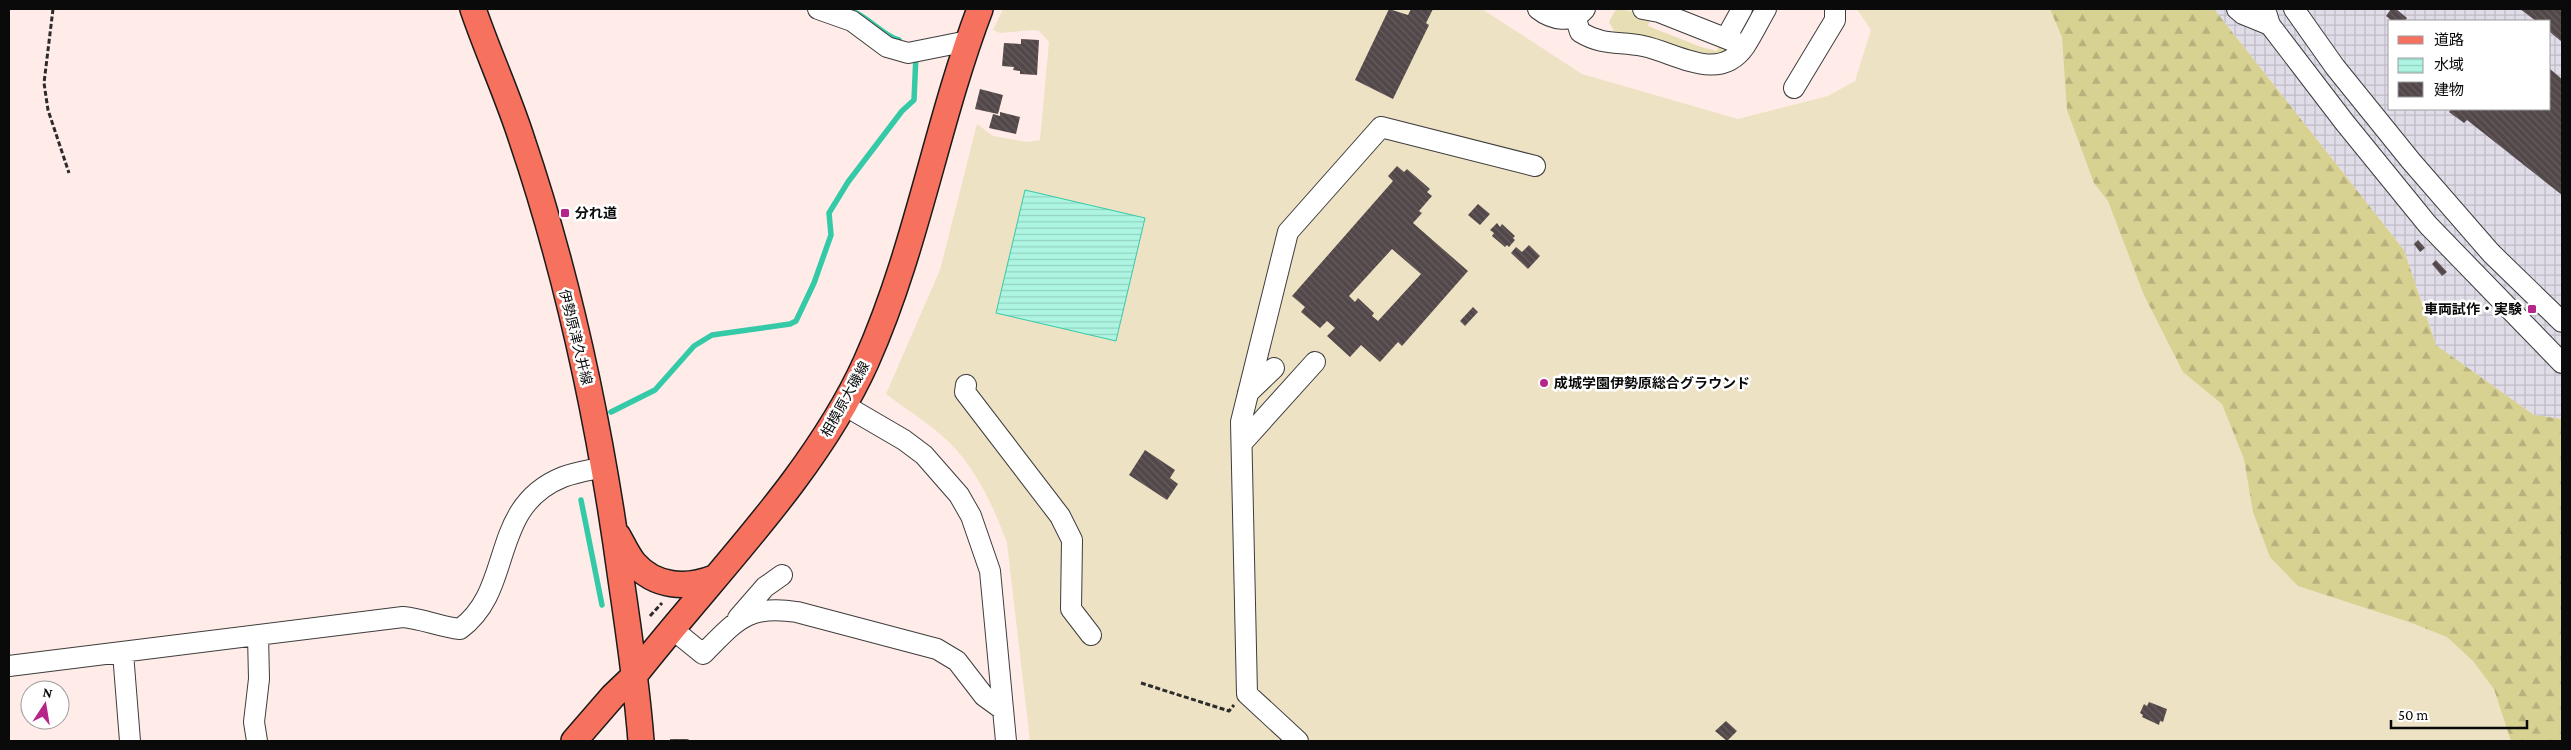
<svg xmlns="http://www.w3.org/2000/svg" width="2571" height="750" viewBox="0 0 2571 750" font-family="'Crimson Pro','Noto Sans JP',serif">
	<defs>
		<pattern id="industrial-grid" width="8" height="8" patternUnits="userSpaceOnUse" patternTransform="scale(1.25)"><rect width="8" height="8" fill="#e0dde9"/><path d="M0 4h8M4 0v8" fill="none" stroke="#bfbcc6"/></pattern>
		<pattern id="forest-firs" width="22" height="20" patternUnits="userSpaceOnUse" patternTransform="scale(1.25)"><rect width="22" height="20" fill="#d7d192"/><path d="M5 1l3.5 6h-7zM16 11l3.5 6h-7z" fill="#b7b27d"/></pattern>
		<pattern id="water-rules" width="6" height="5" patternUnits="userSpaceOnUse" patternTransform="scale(1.25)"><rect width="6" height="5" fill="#adf5e2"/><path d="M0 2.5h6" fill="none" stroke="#94d1c1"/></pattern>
		<pattern id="building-back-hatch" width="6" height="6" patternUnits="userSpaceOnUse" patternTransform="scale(1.25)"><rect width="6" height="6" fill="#524749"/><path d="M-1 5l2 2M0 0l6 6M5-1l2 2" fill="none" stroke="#665d5f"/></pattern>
	</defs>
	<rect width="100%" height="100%" fill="#ffebe7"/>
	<!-- industrial -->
	<path fill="url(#industrial-grid)" fill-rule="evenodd" d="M2214 9H2562V419L2534 415 2436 345 2404 250ZM2390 21H2550V109H2390Z"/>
	<!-- grass -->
	<path fill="#e7dfb3" d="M1620 9 1651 16 1648 26 1701 47 1717 51 1719 43 1730 49 1727 56 1695 54 1652 37 1623 34 1614 31 1609 22 1615 11Z"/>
	<!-- forest -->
	<path fill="url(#forest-firs)" d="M1894 9H2214L2404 250 2436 345 2534 415 2562 419V741H2186Z"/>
	<!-- pitch -->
	<path fill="#eee2c4" d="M1003 9H1482L1582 74 1738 119 1828 96 1855 81 1871 30 1857 9H2050L2062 37 2067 110 2094 183 2108 201 2144 295 2183 372 2222 404 2244 459 2253 512 2270 557 2298 586 2412 623 2447 637 2473 661 2494 689 2511 741H1030L1007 543C994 508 977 470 950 443 932 425 907 410 886 394L940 270 977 124 993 136 1027 142 1040 140 1049 42 1039 31 1034 30 1000 33 993 30Z"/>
	<!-- water -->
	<path fill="url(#water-rules)" stroke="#35caa7" d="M1025 190 1145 218 1116 341 996 313Z"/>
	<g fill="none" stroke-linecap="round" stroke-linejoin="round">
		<!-- stream -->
		<path stroke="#35caa7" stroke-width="5.5" d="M852 11C870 18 882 35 899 40
			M611 412 655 390 694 346 712 335 790 324 796 321 814 283 831 235 829 213 848 182 902 111 914 100 916 55
			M581 500 602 605"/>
	</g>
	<!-- building -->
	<path fill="url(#building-back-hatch)" fill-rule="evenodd" d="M1389 9 1408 15 1411 9H1433L1426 23 1429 25 1393 99 1355 80Z
		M2391 9H2396L2407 18 2405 21H2392L2386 16Z
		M2520 9H2562V42L2550 32V21H2536Z
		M1021 39 1039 40 1037 75 1020 74V71L1013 70 1014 67 1002 66 1004 43 1021 44Z
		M2550 69 2562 79V195L2467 120 2464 123 2449 112 2451 109H2550Z
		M980 89 1003 95 998 114 975 109Z
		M1000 112 1020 117 1016 134 989 128 993 114 1000 116Z
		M1397 166 1404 172 1407 169 1430 189 1427 192 1432 196 1419 211 1422 213 1413 223 1468 271 1402 346 1398 342 1380 362 1361 345 1350 357 1327 336 1335 328 1327 321 1320 328 1301 312 1305 307 1292 296 1393 181 1388 176ZM1392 249 1421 274 1378 321 1372 316 1374 313 1358 298 1355 302 1349 296Z
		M1478 204 1490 214 1480 225 1468 215Z
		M1497 223 1500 227 1502 224 1515 236 1513 238 1515 240 1509 247 1507 245 1505 247 1492 236 1494 233 1490 230Z
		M2418 240 2425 248 2420 252 2414 244Z
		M1529 245 1540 256 1528 269 1511 253 1516 247 1522 252Z
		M2436 260 2447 272 2442 276 2432 264Z
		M1473 307 1478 312 1465 326 1460 321Z
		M1145 450 1175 470 1170 478 1178 484 1167 500 1129 475Z
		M2149 702 2167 709 2163 722 2160 721 2159 725 2142 717 2143 715 2140 713 2144 704 2147 706Z
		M1726 721 1737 731 1727 741 1715 731Z
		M670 739H688L690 741H670Z"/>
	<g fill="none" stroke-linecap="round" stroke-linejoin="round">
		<defs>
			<path id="minor" d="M818 9 852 21 887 47 908 53 968 41
				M1538 9C1552 20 1572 24 1585 9
				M1643 9 1659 12 1745 46
				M2237 9 2243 14 2270 25
				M2265 9 2270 25 2345 123 2428 225 2562 363
				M2294 9 2335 67 2411 161 2491 253 2562 322
				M1575 16 1580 32C1603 46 1619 41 1643 46 1677 53 1719 84 1745 46 1753 34 1759 21 1766 9
				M1726 38 1742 9
				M1794 88 1835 20V9
				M966 385 965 392 1060 516 1072 540 1071 609 1091 635
				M1248 393 1274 368
				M844 405 904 440 924 455 959 495 971 516 990 571 1006 741
				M1242 443 1315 362
				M738 618 765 587 782 575
				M671 628 703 654C736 621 747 604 797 612L937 649 957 661 984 696 1002 709
				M123 653 130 741
				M9 666 403 617C424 619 440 627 460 629 515 589 488 507 563 477 576 472 591 470 604 467
				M257 741 254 722 259 679 258 635
				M1298 741 1247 694 1241 422 1288 232 1381 127 1535 166"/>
			<path id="major" d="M473 9C488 53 508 96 522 140 570 282 601 431 621 579 629 633 637 687 641 741
				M618 536C623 545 628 556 634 563 655 587 686 589 714 578
				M574 741 613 696 634 676C712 576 814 477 866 362 917 248 936 125 980 9"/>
		</defs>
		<!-- minor casing -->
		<use href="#minor" stroke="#3d3d3d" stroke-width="22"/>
		<!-- major casing -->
		<use href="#major" stroke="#1b1b1b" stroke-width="28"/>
		<!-- path -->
		<path stroke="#2c2c2c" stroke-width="3" stroke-dasharray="5 2.5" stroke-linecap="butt" d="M53 9 44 83 48 110 69 173
			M650 616 662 603
			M1141 683 1229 711 1234 705"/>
		<!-- minor -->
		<use href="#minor" stroke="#fff" stroke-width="20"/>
		<!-- major -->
		<use href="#major" stroke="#f7715f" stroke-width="25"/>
	</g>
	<!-- markers -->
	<g fill="#b62589" stroke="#fff" stroke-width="2">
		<rect x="560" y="208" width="10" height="10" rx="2.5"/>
		<rect x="2527" y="304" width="10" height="10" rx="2.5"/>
		<circle cx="1544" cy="383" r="5"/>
	</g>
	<g text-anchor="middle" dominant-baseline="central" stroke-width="5" stroke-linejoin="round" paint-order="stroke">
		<!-- poi labels -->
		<g font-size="14" font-weight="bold" fill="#0a0a0a" stroke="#fff" text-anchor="start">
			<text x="575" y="213">分れ道</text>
			<text x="2522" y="309" text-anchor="end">車両試作・実験</text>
			<text x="1554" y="383">成城学園伊勢原総合グラウンド</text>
		</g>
		<!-- street labels -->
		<g font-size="14" fill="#0a0a0a" stroke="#fff">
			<text transform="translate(576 337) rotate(76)">伊勢原津久井線</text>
			<text transform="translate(845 399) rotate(-61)">相模原大磯線</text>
		</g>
	</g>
	<!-- border -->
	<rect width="2571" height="750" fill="none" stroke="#0a0a0a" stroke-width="20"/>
	<!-- legend -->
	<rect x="2388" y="20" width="162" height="90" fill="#ffffff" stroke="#9d9d9d"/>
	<rect x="2398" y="36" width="25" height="8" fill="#f7715f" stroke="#9d9d9d"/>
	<text x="2434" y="45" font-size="15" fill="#0a0a0a">道路</text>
	<rect x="2398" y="58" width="25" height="15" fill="url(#water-rules)" stroke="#9d9d9d"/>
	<text x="2434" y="70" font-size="15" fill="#0a0a0a">水域</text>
	<rect x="2398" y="82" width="25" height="15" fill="url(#building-back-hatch)" stroke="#9d9d9d"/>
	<text x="2434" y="95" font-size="15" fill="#0a0a0a">建物</text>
	<!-- north arrow -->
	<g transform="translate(45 705) rotate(12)"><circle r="24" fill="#ffffff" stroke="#9d9d9d"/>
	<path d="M0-4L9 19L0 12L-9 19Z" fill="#b62589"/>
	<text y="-8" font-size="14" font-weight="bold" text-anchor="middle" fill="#0a0a0a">N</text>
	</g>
	<!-- scale -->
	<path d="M2391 720v8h136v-8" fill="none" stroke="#0a0a0a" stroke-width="2.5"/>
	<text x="2398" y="720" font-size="15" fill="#0a0a0a" stroke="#ffffff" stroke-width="4" paint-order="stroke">50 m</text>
</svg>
